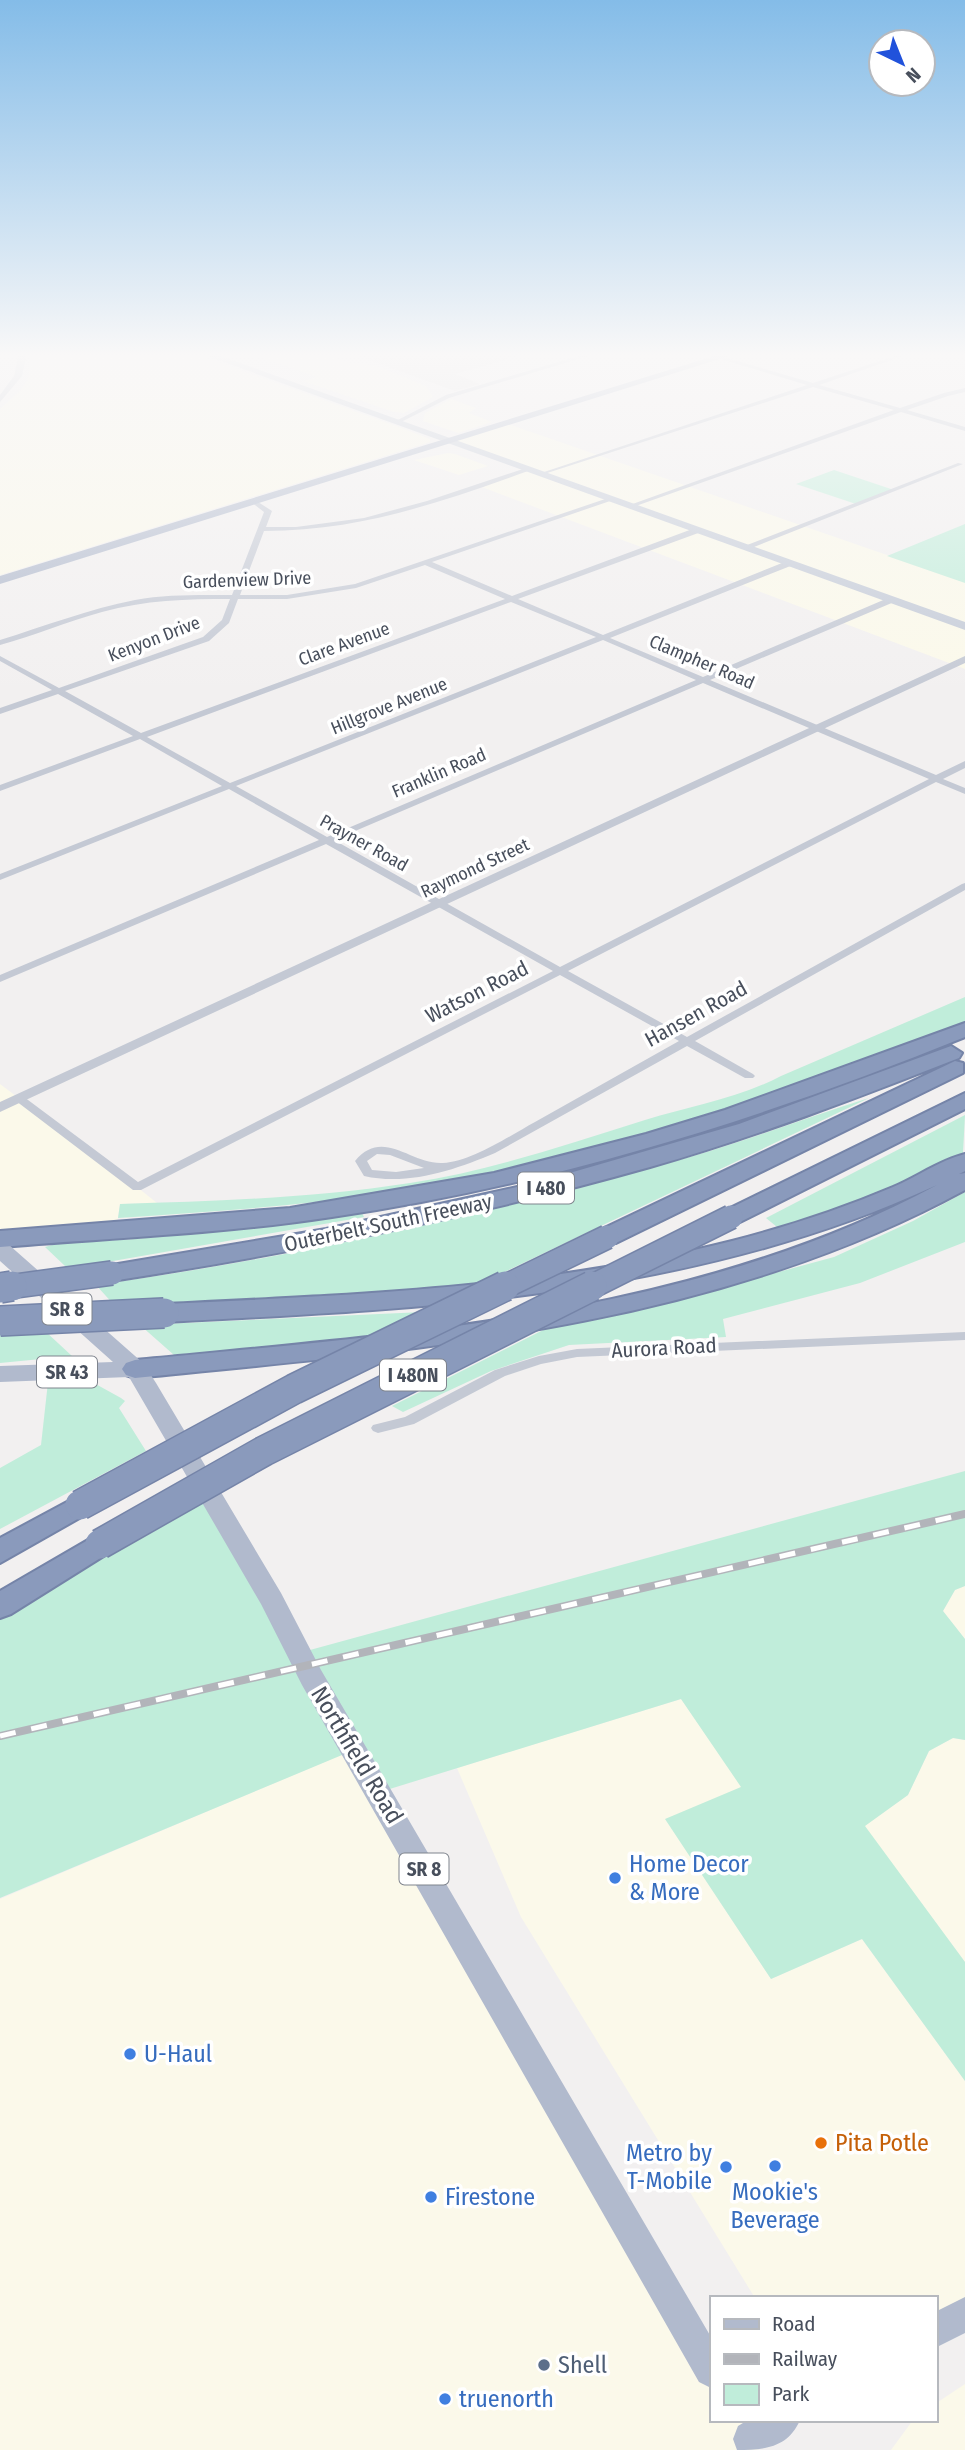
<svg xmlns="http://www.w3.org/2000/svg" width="965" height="2450" viewBox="0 0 965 2450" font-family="'Fira Sans Condensed',sans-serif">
	<rect width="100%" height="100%" fill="#f2f0f0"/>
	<!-- commercial -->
	<path fill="#fbf9ea" d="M32 353H193L399 427 430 439V442L0 575V409L20 391 28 379Z
		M274 353H320L347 362 377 366 426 386 433 397 404 413 394 412 303 381 317 377 259 357Z
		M451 399 476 408 469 413 492 422 458 433 423 421 425 413Z
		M505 423 965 582V669L479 486 528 470 450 440Z
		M448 453 455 454 488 466 459 475 414 460Z
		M0 1084 137 1187 157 1203 120 1204 116 1230 0 1239Z
		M965 1586V1639L943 1611 955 1590Z
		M681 1699 742 1787 666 1820 771 1979 862 1939 965 2081V2313L935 2331V2298H755L521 1917 457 1768Z
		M953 1738 965 1740V1962L864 1826 908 1795 929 1751Z
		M355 1749 711 2370V2420H740L758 2450H0V1899Z
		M965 2384V2450H891L913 2420H935V2404Z"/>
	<!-- education -->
	<path fill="#e3e1e1" d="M349 353H529L455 374 480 384 455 391Z"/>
	<!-- green -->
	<path fill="#c0edda" d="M834 470 894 490 856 504 796 484Z
		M965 524V583L887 556Z
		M965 997V1022C777 1099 578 1166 377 1194 291 1207 204 1212 118 1218L120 1204C217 1201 314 1198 410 1183 490 1171 568 1144 645 1120 691 1106 739 1098 781 1076Z
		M869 1098 471 1288 115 1306 96 1285C298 1257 497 1212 693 1156 752 1139 811 1116 869 1098Z
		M965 1115 963 1153C902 1184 843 1210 777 1227L766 1218Z
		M965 1192V1242L860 1283 723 1319 726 1337 569 1345 491 1371 403 1412 392 1406 563 1320 635 1311 834 1257 913 1221Z
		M362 1213 364 1217 73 1268 65 1266 45 1247C73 1238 104 1242 134 1239 210 1232 287 1226 362 1213Z
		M423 1312 370 1337 174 1355 140 1325Z
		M45 1331 72 1356 0 1363V1334Z
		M48 1382H92L121 1398 125 1401 119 1408 146 1451 0 1529V1468L41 1445Z
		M965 1471V1586L955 1590 943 1611 965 1639V1740L953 1738 929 1751 908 1795 865 1826 965 1962V2081L862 1939 771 1979 665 1819 741 1787 681 1699 380 1792 354 1750 0 1898V1606L200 1480 299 1653Z"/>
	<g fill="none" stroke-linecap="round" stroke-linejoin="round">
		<defs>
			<path id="motorway" d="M965 1023V1037C761 1120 550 1185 332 1217 222 1234 110 1238 0 1247V1231L290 1208 494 1173 646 1134 725 1110Z
				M951 1046 962 1053 959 1058C857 1098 755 1137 650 1167 473 1217 294 1253 112 1281L103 1279 99 1273 103 1267 112 1265 326 1229 535 1183 739 1124Z
				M955 1061 963 1063V1073L616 1243H598L595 1237 598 1231Z
				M965 1093V1109L740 1222H722L719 1217 722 1212Z
				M965 1154V1171L959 1174 965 1173V1190C712 1328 417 1350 135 1378L126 1375 122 1369 126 1363 135 1360C405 1334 693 1316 937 1185 695 1297 425 1309 164 1322L155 1319 151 1313 155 1307 164 1304C354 1295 546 1288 732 1241 786 1227 841 1209 893 1187 917 1177 940 1160 965 1154Z
				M80 1495 90 1498 94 1505 90 1512 0 1563V1538Z
				M100 1533 110 1536 115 1544 110 1552 11 1614 0 1618V1591Z"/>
		</defs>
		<!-- motorway casing -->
		<use href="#motorway" stroke="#7584a8" stroke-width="4"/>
		<!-- minor -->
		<path fill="#c4c9d4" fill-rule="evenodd" d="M589 353H598L449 398 399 423 394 422 446 395Z
			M701 353H710L813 383 904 353H912L819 385 900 408 944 393 965 388V392L948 396 907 410 965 427V431L901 412 633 507 627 506 894 410 813 387 541 475V473L807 385Z
			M958 463 963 464 749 549 742 547Z
			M529 467 531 468V470C441 502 361 531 264 531L240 595H287L355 584 611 497 614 499 613 500 432 562 512 596 695 528H701V532L518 599 603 635 787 561H793V565L610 638 703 677 888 598H894V602L710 680 936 775 965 761V768L943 779 965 788V794L936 782 568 971 687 1037 962 884 965 883V890L695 1041 753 1074 755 1076 753 1078H745L687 1046 495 1153C455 1170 408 1186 364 1176L355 1161C383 1127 411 1165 443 1163 471 1162 511 1135 535 1122 583 1095 631 1068 679 1041L560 975 141 1190H133L16 1101 14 1099 16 1097H24L138 1182 553 971 326 844 0 982V975L319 840 229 789 0 880V874L222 786 140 739 0 791V785L133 736 58 694 0 714V708L52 690 0 661V656L59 688 203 637 222 620 230 599C187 599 145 600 102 612 68 621 34 636 0 645V640C45 626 89 609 135 600 167 594 200 595 232 595L264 512 251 502V500H255L272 511 266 527H296L364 518 427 501ZM425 565 505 599 141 733 65 691 209 641 229 623 238 599H287L356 588ZM511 602 596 637 230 783 147 737ZM603 640 696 680 327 837 236 786ZM703 683 929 779 560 967 334 840ZM377 1154 390 1155 424 1168 396 1172 372 1170 367 1161Z
			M965 1332V1340L577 1357 541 1364 505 1376 414 1424 378 1433 373 1431 371 1428 373 1425 405 1417 495 1370 539 1356 577 1349Z"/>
		<!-- tertiary -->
		<path fill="#c4c9d4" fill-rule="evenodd" d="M19 353H27L22 376 0 402V395L14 376Z
			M965 656V663L0 1112V1102Z"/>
		<!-- secondary -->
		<path fill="#c3cad7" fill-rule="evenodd" d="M199 353H212L965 622V630Z"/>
		<!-- primary -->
		<path fill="#b1bacd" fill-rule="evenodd" d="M724 353H739L0 584V576Z
			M0 1242 8 1244 143 1363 156 1383 281 1593 321 1670 711 2337V2388L699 2382 302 1685 261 1604 129 1377 0 1382V1366L113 1362 0 1261Z
			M965 2297V2333L935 2348V2312Z
			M748 2420H800C788 2448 764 2450 737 2450L733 2439 738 2426Z"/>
		<!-- motorway -->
		<use href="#motorway" fill="#8a9abc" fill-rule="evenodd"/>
		<defs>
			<path id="rail" d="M0 1736 965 1514"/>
		</defs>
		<!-- rail casing -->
		<use href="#rail" stroke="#b2b4ba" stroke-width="8"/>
		<!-- rail -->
		<use href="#rail" stroke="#fff" stroke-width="5" stroke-dasharray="16" stroke-linecap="butt"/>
		<defs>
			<path id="motorway-bridge-far1" d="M0 1288 112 1273
				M502 1288 607 1237
				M589 1288 731 1217"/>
			<path id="motorway-bridge" d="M0 1288 12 1286
				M0 1321 164 1313
				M80 1505 294 1389 505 1286
				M100 1544 264 1451 592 1286"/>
		</defs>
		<!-- motorway-bridge-far1 casing -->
		<use href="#motorway-bridge-far1" stroke="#7584a8" stroke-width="26" stroke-linecap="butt"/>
		<!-- motorway-bridge casing -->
		<use href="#motorway-bridge" stroke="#7584a8" stroke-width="32" stroke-linecap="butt"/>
		<!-- motorway-bridge-far1 -->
		<use href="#motorway-bridge-far1" stroke="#8a9abc" stroke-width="23"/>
		<!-- motorway-bridge -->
		<use href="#motorway-bridge" stroke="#8a9abc" stroke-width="29"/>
	</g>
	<!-- sky -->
	<linearGradient id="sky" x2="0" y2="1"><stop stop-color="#84bce8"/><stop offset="0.51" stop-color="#f9f8f8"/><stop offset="1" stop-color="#f9f8f8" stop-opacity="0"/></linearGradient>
	<rect width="965" height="696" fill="url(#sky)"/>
	<!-- markers -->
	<g fill="#3f7fe0" stroke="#fff" stroke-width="2.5">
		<circle cx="615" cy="1878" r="7"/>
		<circle cx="130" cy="2054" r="7"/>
		<circle cx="775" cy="2166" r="7"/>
		<circle cx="726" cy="2167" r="7"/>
		<circle cx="431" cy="2197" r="7"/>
		<circle cx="445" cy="2399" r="7"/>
	</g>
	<circle fill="#e8710a" stroke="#fff" stroke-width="2.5" cx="821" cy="2143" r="7"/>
	<circle fill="#5c6f8a" stroke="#fff" stroke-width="2.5" cx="544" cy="2365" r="7"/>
	<g text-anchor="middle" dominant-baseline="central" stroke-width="7" stroke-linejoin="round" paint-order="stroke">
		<!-- far-street labels -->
		<g font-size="18" fill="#484f5c" stroke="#fff">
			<text transform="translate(247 580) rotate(-2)">Gardenview Drive</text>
			<text transform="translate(154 639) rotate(-21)">Kenyon Drive</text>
			<text transform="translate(344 644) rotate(-20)">Clare Avenue</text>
			<text transform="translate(702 662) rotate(23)">Clampher Road</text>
			<text transform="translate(389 706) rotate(-22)">Hillgrove Avenue</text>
			<text transform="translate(439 773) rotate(-23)">Franklin Road</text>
			<text transform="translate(364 843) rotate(29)">Prayner Road</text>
			<text transform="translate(475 868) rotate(-25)">Raymond Street</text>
		</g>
		<!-- shield labels -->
		<g fill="#fff" stroke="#7f848d" stroke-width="2">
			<rect x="518" y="1172.5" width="56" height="31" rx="5"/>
			<rect x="42.5" y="1293.5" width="49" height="31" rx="5"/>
			<rect x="37" y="1356.5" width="60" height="31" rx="5"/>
			<rect x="380" y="1359.5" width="66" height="31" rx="5"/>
			<rect x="399.5" y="1853.5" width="49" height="31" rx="5"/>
		</g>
		<g font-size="19" font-weight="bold" fill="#484f5c">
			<text x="546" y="1188">I 480</text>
			<text x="67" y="1309">SR 8</text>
			<text x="67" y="1372">SR 43</text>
			<text x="413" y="1375">I 480N</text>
			<text x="424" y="1869">SR 8</text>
		</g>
		<!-- street labels -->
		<g font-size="21" fill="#484f5c" stroke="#fff">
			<text transform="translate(477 992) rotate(-27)">Watson Road</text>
			<text transform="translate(696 1014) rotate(-29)">Hansen Road</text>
			<text transform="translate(388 1223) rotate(-12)">Outerbelt South Freeway</text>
			<text transform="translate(664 1348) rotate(-3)">Aurora Road</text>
		</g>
		<!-- near-street labels -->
		<g font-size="24" fill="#484f5c" stroke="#fff">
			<text transform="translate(357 1755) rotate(59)">Northfield Road</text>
		</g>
		<!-- near-shop labels -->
		<g font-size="24" fill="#366cbe" stroke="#fff" text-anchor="start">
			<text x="629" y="1864">Home Decor<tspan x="629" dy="28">&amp; More</tspan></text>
			<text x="144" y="2054">U-Haul</text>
			<text x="712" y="2153" text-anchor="end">Metro by<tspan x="712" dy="28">T-Mobile</tspan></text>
			<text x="775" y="2192" text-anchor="middle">Mookie's<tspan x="775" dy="28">Beverage</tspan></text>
			<text x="445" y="2197">Firestone</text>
			<text x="459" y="2399">truenorth</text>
		</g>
		<!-- near-food labels -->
		<g font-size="24" fill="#c56008" stroke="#fff" text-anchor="start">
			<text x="835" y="2143">Pita Potle</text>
		</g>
		<!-- near-service labels -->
		<g font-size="24" fill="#4e5e75" stroke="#fff" text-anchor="start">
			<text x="558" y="2365">Shell</text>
		</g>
	</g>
	<!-- legend -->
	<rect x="710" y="2296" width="228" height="126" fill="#ffffff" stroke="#b6b9be" stroke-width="2"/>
	<rect x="724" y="2319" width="35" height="10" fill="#b1bacd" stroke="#b6b9be" stroke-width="2"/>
	<text x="772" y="2331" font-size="21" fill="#484f5c">Road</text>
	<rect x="724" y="2354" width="35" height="10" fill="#b2b4ba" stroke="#b6b9be" stroke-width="2"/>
	<text x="772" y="2366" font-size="21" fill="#484f5c">Railway</text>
	<rect x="724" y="2384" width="35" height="21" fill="#c0edda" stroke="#b6b9be" stroke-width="2"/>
	<text x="772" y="2401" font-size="21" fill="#484f5c">Park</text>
	<!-- north arrow -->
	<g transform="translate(902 63) rotate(137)"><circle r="33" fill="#ffffff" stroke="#b6b9be" stroke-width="2"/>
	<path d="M0-5L12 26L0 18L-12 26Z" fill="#2152db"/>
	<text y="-10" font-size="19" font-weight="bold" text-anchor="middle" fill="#484f5c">N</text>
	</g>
</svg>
